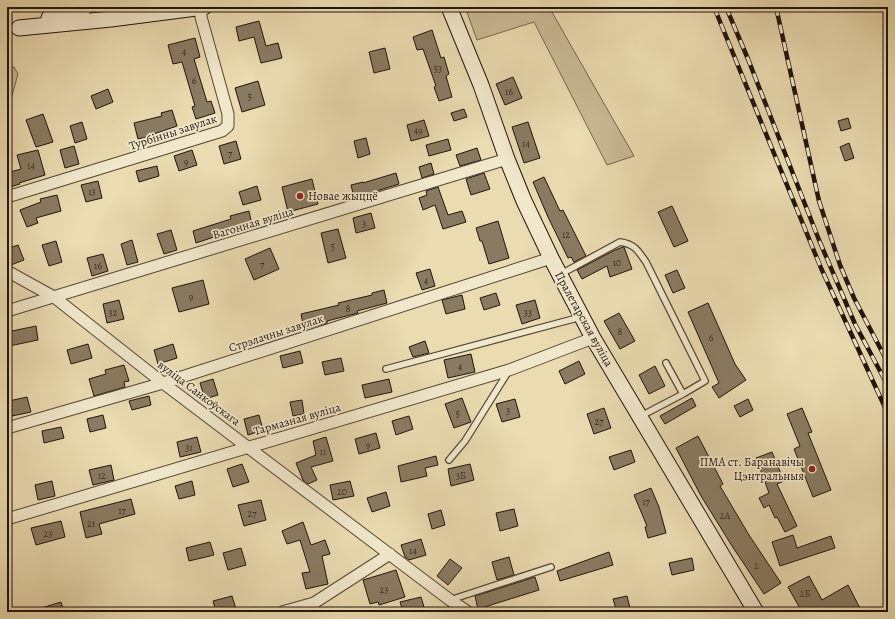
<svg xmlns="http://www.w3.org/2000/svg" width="895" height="619" viewBox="0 0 895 619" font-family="Alegreya,serif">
	<rect width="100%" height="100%" fill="#eadbb0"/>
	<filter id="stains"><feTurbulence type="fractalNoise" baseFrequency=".005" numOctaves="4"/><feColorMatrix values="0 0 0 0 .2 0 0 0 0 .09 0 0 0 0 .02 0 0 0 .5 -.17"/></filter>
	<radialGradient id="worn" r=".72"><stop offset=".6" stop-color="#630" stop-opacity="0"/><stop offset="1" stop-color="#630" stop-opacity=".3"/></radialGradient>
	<!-- green -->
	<path fill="#c8b994" stroke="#746651" d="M465 7H549L634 156 607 165 534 22 477 40Z
		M14 67 18 74 12 96 7 104V69Z"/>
	<!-- building -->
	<path fill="#897b62" stroke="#20140e" d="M259 21 266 46 278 43 282 58 261 63 254 37 239 41 236 27Z
		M432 30 441 58 444 57 449 74 446 76 452 97 439 101 434 87 436 86 423 49 417 50 413 37Z
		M195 38 200 57 194 59 207 102 211 101 215 113 196 119 192 107 195 106 182 62 173 64 168 45Z
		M385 48 390 69 374 73 369 52Z
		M513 77 522 98 505 105 496 84Z
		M258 81 265 105 242 112 235 88Z
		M108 89 113 102 96 109 91 96Z
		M464 109 467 117 454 121 451 113Z
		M172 110 177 126 151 135 152 136 138 139 134 123 162 116 161 113Z
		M43 114 53 142 36 147 26 120Z
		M848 118 851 128 841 131 838 121Z
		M424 120 429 136 411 141 407 125Z
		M82 122 87 139 75 143 70 126Z
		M528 122 540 158 524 163 512 127Z
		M366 138 370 154 358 158 354 141Z
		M448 139 451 150 429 156 426 145Z
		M236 141 241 159 224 164 219 146Z
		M849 143 854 158 845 161 840 147Z
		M74 146 79 164 65 168 60 150Z
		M477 148 481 160 460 166 456 155Z
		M38 150 45 175 19 183 20 184 7 188V173L21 169 17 155Z
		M192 150 197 165 179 171 174 156Z
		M431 163 434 174 422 178 419 167Z
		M157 166 159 176 139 182 136 171Z
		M396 173 399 184 354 198 351 185 363 182V183Z
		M484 173 490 189 471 195 466 179Z
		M544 177 560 211 563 210 586 256 574 262 571 257 568 258 548 217 533 182Z
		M312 179 318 204 288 212 282 187Z
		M98 181 102 198 86 202 81 185Z
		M257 186 261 200 243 205 239 192Z
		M438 187 448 215 462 211 466 222 443 229 435 205 423 210 419 198 427 195 426 191Z
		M57 195 61 211 36 218 38 223 27 227 20 210 41 202 40 199Z
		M672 206 688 241 674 247 658 212Z
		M249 211 252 225 222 231 223 234 196 243 193 231 231 219 230 216Z
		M371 213 375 228 356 233 353 218Z
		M498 221 509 258 489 264 482 241H480L476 228Z
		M338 229 346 258 328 263 321 233Z
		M171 230 177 250 164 254 157 234Z
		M132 240 138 262 127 265 121 244Z
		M56 241 62 262 49 266 42 245Z
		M18 245 24 260 11 265 7 254V249Z
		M623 247H624L632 269 610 277 607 266 582 279 577 270 615 250Z
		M270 248 279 269 254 280 245 259Z
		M103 254 108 271 92 276 87 258Z
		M430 269 435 286 422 290 416 273Z
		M677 270 685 288 673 293 665 275Z
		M203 280 209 304 179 312 172 288Z
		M384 290 387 303 357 311 358 313 327 321V323L304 329 301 314 339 305 338 303 372 295V293Z
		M496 293 500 305 484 310 480 298Z
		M462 295 465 309 446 314 442 300Z
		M119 300 124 319 107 323 103 304Z
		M535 300 540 318 522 324 516 305Z
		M708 303 735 364 746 380 719 398 712 387 719 383 688 312Z
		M619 313 635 341 620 349 604 321Z
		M36 326 38 340 9 346 7 332Z
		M425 341 429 353 413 357 409 347Z
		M88 344 92 358 71 364 67 350Z
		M173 344 177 358 158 364 154 350Z
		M300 351 303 363 283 368 280 356Z
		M471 354 475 372 448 378 444 360Z
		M341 358 344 371 325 375 322 362Z
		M579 361 585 374 565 384 559 371Z
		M124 365 129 381 124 382 125 387 94 396 89 379 106 374 105 370Z
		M655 366 665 386 649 394 639 375Z
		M213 379 218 395 205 399 200 383Z
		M389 379 392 392 365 398 362 385Z
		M149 396 151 405 132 410 129 401Z
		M27 397 31 412 12 416 9 401Z
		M462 398 471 422 454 428 445 404Z
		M692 398 696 406 665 424 660 416Z
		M515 399 520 417 502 422 496 404Z
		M748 399 753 410 740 417 734 406Z
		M302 400 304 414 293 416 290 402Z
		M604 408 611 428 594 434 587 414Z
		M802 408 812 432 808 433 831 490 813 497 794 449 800 446 787 414Z
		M103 415 106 428 90 432 87 419Z
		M259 415 263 430 248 435 244 419Z
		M409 416 413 429 396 435 392 421Z
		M61 427 64 438 44 443 42 431Z
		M376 433 380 448 359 454 355 439Z
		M698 436 723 484 720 486 749 535 781 583 764 594 732 546 701 496 676 448Z
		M197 437 201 452 180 457 177 442Z
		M326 437 333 461 311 467 317 480 308 484 303 480 296 463 316 455 313 441Z
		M631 450 635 462 614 470 609 457Z
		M772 452 784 481 777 484 797 526 785 532 777 517 775 518 769 505 764 508 759 498 769 493 756 458Z
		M436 456 438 465 425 468 427 476 401 482 398 466Z
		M242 464 249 482 233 487 227 469Z
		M470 464 474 480 451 486 448 469Z
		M111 465 114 480 93 485 89 470Z
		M52 481 55 496 38 500 35 485Z
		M192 481 195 495 179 499 175 486Z
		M350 481 354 496 333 500 330 485Z
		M651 488 659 507 666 533 648 538 645 527 647 526 634 495Z
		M386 492 390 506 372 512 367 498Z
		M131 499 135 514 99 524 102 534 86 538 80 512Z
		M261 500 266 520 244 526 238 505Z
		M514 509 518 526 500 531 496 513Z
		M441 510 445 525 432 529 428 514Z
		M61 521 65 537 36 545 31 528Z
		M303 522 311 545 325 540 330 554 322 556 328 584 306 589 302 573 310 572 300 540 287 544 282 531Z
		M793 535 797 548 831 536 835 548 780 566 772 542Z
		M421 539 426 555 409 560 405 557 401 545Z
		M210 542 214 555 189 561 186 548Z
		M241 548 246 565 228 570 223 553Z
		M609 552 613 565 560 581 557 571Z
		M509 557 514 575 497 580 492 562Z
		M692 558 694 570 672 575 669 563Z
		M450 559 462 568 448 585 437 576Z
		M396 570 405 597 379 605 378 602 370 604 363 580Z
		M809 576 822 600 848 585 862 612H802L788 587Z
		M535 577 539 590 478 609 475 596Z
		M232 596 237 612H216L213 601Z
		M627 596 631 612H617L613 599Z
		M421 597 424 607 403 612 400 602Z
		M61 602 64 612H35V610Z"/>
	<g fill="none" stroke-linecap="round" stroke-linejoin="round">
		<defs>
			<path id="service" d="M561 274 620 242C635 244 638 251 646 262L705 381 683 394
				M386 369 581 317
				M641 416 683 394 666 363
				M449 460 465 441 508 372
				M450 600 551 567"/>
			<path id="minor" d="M7 197 222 131 228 126V114L201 17V7
				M7 271 54 297 163 383 450 600 468 612
				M7 311 507 159
				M7 428 163 383 551 258
				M7 519 509 370 593 338
				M282 612 314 603 390 554"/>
			<path id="secondary" d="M449 7 481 85 507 159 524 201 551 258 593 338 756 612
				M49 18 85 7
				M19 28 111 19 204 7"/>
		</defs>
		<!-- service casing -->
		<use href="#service" stroke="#524636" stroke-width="8"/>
		<!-- minor casing -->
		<use href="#minor" stroke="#524636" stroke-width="13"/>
		<!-- secondary casing -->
		<use href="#secondary" stroke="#20140e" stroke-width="17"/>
		<!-- service -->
		<use href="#service" stroke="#f1e8cc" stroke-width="5.5"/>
		<!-- minor -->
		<use href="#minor" stroke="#f1e8cc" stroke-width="11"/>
		<!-- secondary -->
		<use href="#secondary" stroke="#f1e8cc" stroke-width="15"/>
		<defs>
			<path id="rail" d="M714 7 821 268 888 414
				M726 7 748 59 819 240 855 324 888 386
				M776 7 819 201 840 265 854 298 888 363"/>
		</defs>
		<!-- rail casing -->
		<use href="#rail" stroke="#20140e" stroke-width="4.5"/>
		<!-- rail -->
		<use href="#rail" stroke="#f1e8cc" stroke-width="3" stroke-dasharray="9" stroke-linecap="butt"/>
	</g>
	<!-- markers -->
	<g fill="#8f2418" stroke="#f1e8cc" stroke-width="1.5">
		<circle cx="300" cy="196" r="4"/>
		<circle cx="812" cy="469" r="4"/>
	</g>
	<g text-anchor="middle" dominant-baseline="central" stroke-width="3.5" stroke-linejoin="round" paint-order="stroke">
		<!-- number labels -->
		<g font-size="10" fill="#3a2e23">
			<text x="184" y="51">4</text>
			<text x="438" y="68">53</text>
			<text x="194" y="80">6</text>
			<text x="509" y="91">16</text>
			<text x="250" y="96">5</text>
			<text x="418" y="130">49</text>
			<text x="526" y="143">14</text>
			<text x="230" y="153">7</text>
			<text x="186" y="161">9</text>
			<text x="31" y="165">14</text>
			<text x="92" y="191">13</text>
			<text x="364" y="223">3</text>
			<text x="566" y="234">12</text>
			<text x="333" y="246">5</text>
			<text x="617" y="262">10</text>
			<text x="262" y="264">7</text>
			<text x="98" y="265">16</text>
			<text x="426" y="280">4</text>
			<text x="191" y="296">9</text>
			<text x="348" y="308">8</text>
			<text x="113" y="312">32</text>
			<text x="528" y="312">33</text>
			<text x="620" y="331">8</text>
			<text x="711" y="337">6</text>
			<text x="460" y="366">4</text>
			<text x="508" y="410">3</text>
			<text x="458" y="413">5</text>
			<text x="599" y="421">27</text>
			<text x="368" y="444">9</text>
			<text x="189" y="447">31</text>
			<text x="323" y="451">11</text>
			<text x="102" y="475">12</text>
			<text x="461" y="475">3Б</text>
			<text x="342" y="491">20</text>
			<text x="646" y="501">17</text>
			<text x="122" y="510">17</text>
			<text x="252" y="513">27</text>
			<text x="725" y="515">2А</text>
			<text x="91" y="523">21</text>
			<text x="48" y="533">23</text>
			<text x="413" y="550">14</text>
			<text x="756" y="565">2</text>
			<text x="384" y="589">23</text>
			<text x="805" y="593">2Б</text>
		</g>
		<!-- street labels -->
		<g font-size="12" fill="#20140e" stroke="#f1e8cc">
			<text transform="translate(173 132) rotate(-18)">Турбінны завулак</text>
			<text transform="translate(253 223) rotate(-17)">Вагонная вуліца</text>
			<text transform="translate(584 319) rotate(61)">Пралетарская вуліца</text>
			<text transform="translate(276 333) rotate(-18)">Стрэлачны завулак</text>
			<text transform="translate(199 393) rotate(37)">вуліца Санкоўскага</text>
			<text transform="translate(297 419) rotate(-16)">Тармазная вуліца</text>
		</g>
		<!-- poi labels -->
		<g font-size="12" fill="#20140e" stroke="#f1e8cc" text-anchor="start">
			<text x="308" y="196">Новае жыццё</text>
			<text x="804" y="462" text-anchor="end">ПМА ст. Баранавічы<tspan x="804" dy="14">Цэнтральныя</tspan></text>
		</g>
	</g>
	<!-- margin -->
	<rect width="895" height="619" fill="none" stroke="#eadbb0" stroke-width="24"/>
	<rect x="8" y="8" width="879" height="603" fill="none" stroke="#20140e" stroke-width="2"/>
	<rect x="12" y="12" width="871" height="595" fill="none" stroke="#20140e"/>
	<rect width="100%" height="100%" filter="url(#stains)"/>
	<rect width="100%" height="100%" fill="url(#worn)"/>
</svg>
